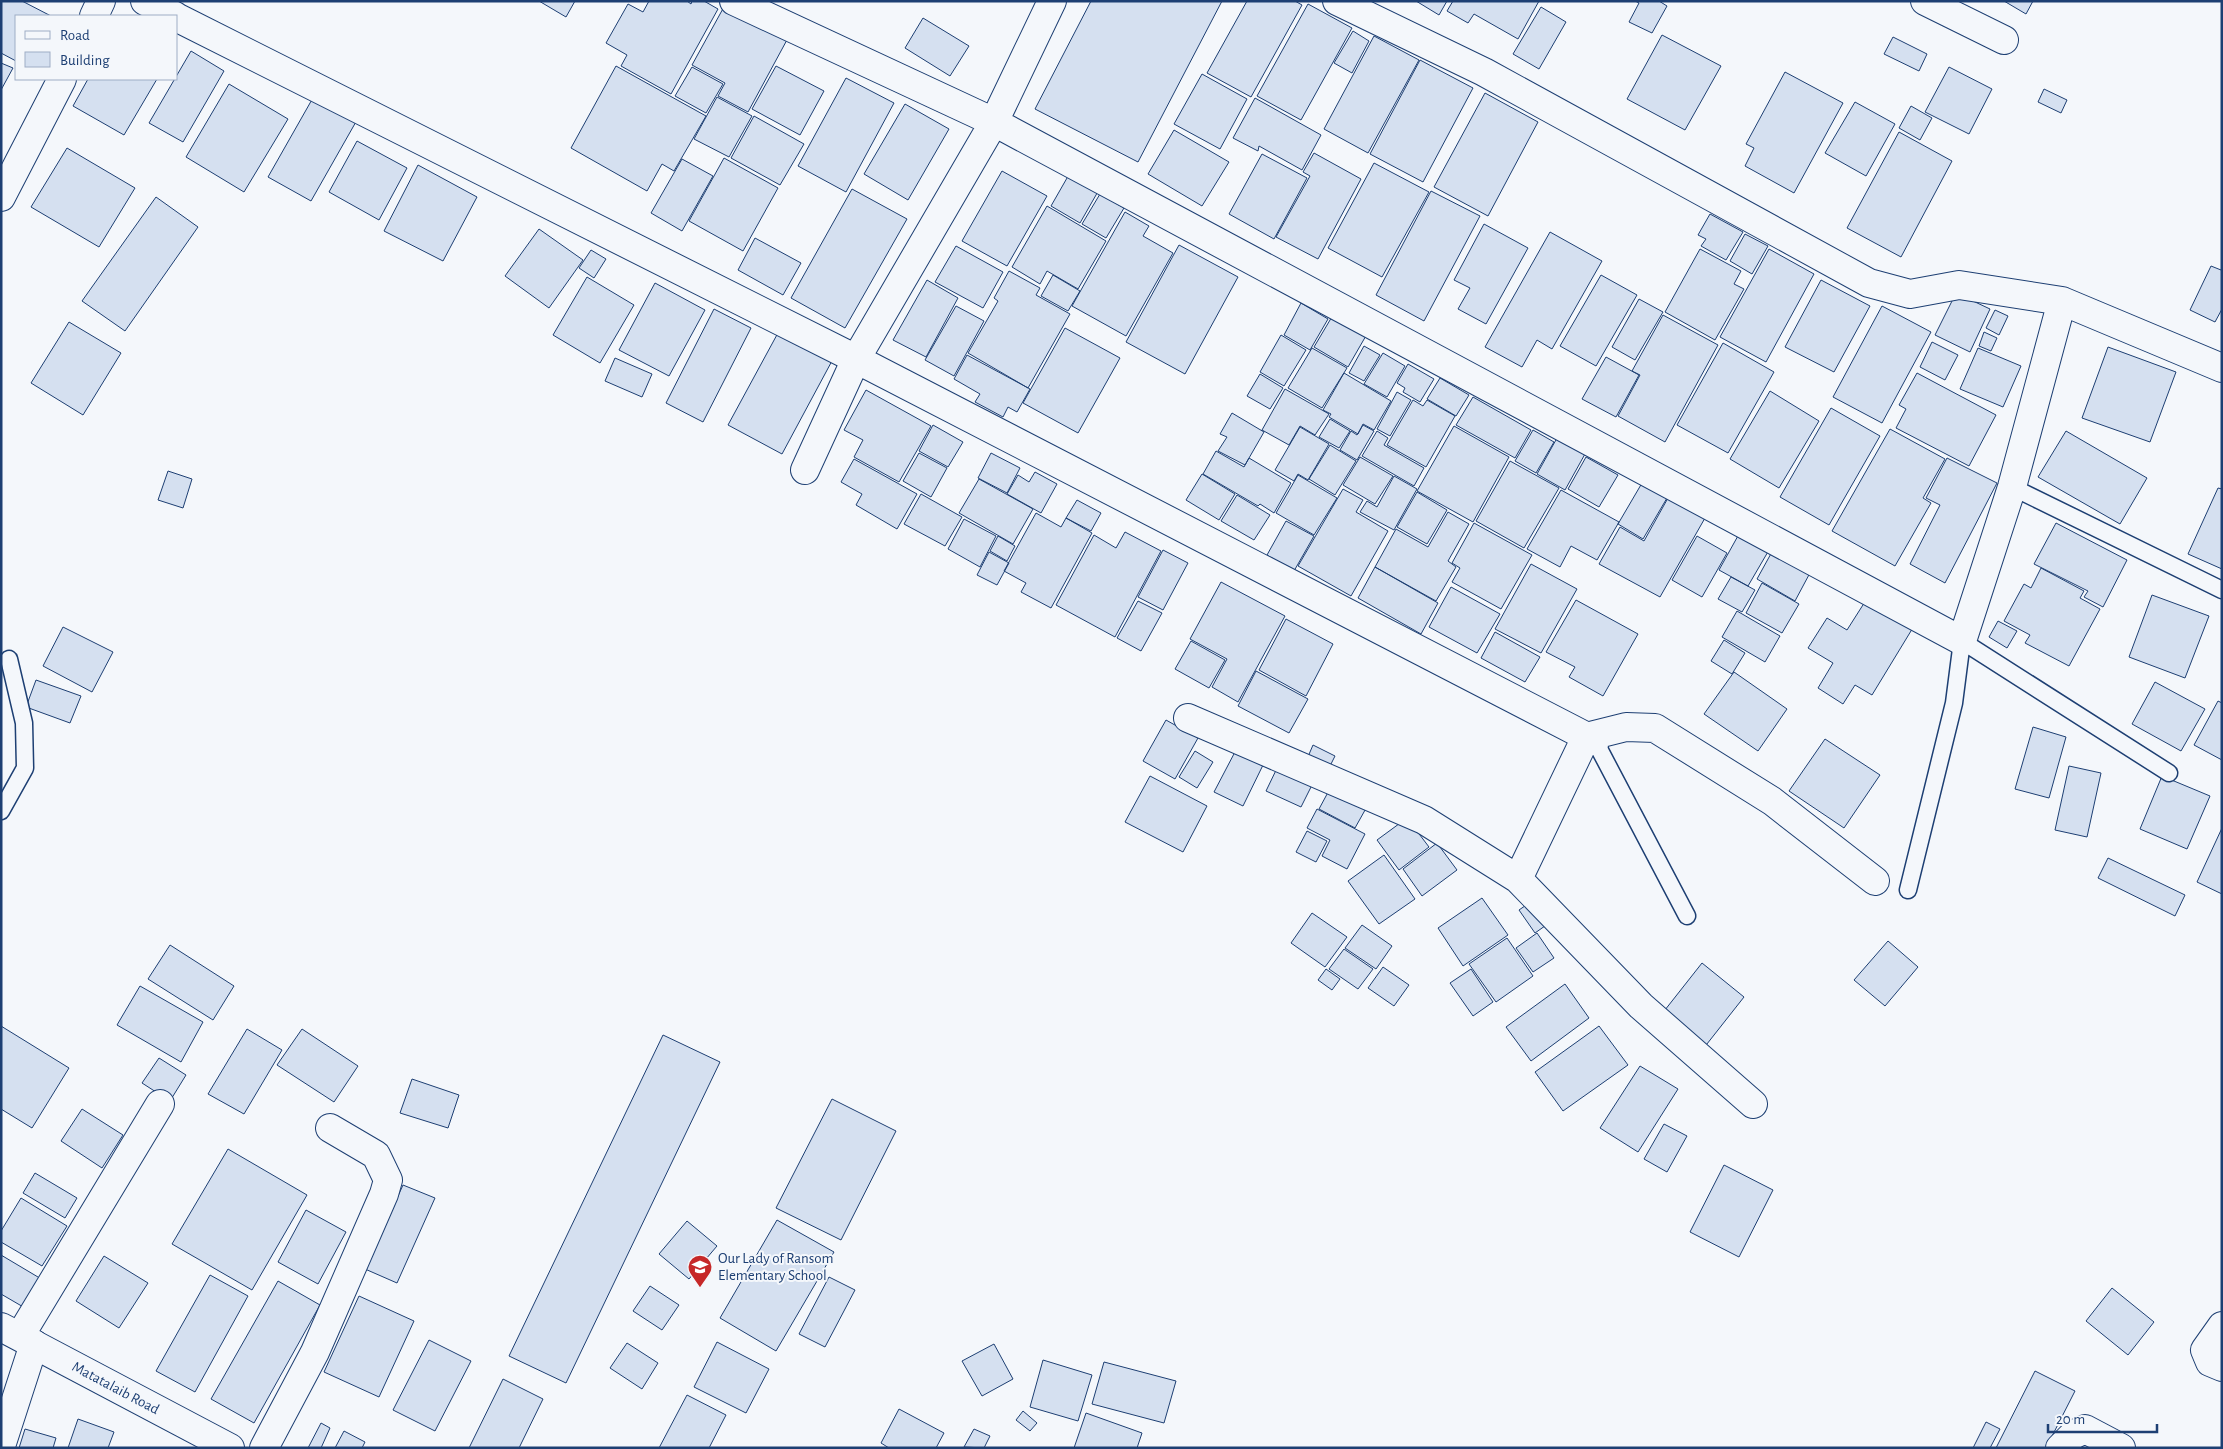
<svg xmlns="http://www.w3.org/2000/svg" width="2223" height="1449" viewBox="0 0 2223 1449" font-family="'Alegreya Sans',sans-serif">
	<rect width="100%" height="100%" fill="#f4f7fb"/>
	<!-- building -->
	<path fill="#d5e0f0" stroke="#1d3f73" d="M1 1H22L51 16H16V61L1 53Z
		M539 1H575L566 17Z
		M649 1H687L691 4 692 1H704L718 9 671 94 621 66 627 55 606 43 628 4 643 12Z
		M1091 1H1222L1138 162 1035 109Z
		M1247 1H1295L1302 5 1251 97 1207 73Z
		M1416 1H1447L1439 15Z
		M1453 1H1539L1518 39 1474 14 1468 23 1447 11Z
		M1635 1H1659L1667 6 1652 33 1629 22 1639 3Z
		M2004 1H2033L2026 14Z
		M1308 4 1352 28 1301 120 1257 96Z
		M725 5 788 38 748 112 718 96 725 83 692 65Z
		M1541 7 1566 22 1539 69 1513 54Z
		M923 18 969 46 950 76 905 48Z
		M1353 31 1369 41 1352 73 1334 63Z
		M1662 35 1721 66 1685 130 1627 99Z
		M1374 36 1419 60 1368 153 1324 129Z
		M1893 37 1927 54 1919 71 1884 54Z
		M191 51 224 71 183 142 149 123Z
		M1420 60 1473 88 1423 182 1370 154Z
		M1 63 13 68 1 90Z
		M616 66 706 116 674 171 662 164 647 191 571 148Z
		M776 66 824 91 800 135 752 109Z
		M692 67 723 84 706 113 675 96Z
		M1949 67 1992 89 1969 134 1925 112Z
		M1785 72 1843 103 1794 193 1745 166 1754 148 1746 144Z
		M1202 74 1247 99 1220 149 1174 124Z
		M846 78 894 103 846 192 798 166Z
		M88 79H157L124 135 73 106Z
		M229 84 288 119 244 192 186 157Z
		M2044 89 2067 100 2061 113 2038 102Z
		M1485 93 1538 122 1488 216 1434 187Z
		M314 96 357 120 311 201 268 177Z
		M717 97 752 116 729 157 694 139Z
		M1255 98 1321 135 1302 170 1259 146 1258 151 1233 138Z
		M1855 102 1895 124 1866 176 1825 153Z
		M905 104 949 129 908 200 864 174Z
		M1911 106 1932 118 1920 140 1899 128Z
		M754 116 804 144 780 185 731 158Z
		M1174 130 1229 162 1202 206 1148 174Z
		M1899 132 1952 161 1901 257 1847 228Z
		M357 141 407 168 379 220 329 192Z
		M67 148 135 188 99 247 31 207Z
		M1314 153 1361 179 1318 259 1276 237 1310 176 1303 172Z
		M1262 154 1307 178 1274 239 1229 214Z
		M724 158 778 188 743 251 689 221Z
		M682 159 713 176 682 231 651 213Z
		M1374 163 1429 192 1382 277 1328 248Z
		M418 165 477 197 443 261 384 231Z
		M1002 171 1047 196 1007 266 962 241Z
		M1071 171 1100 188 1080 223 1051 206Z
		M852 189 907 219 845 328 791 298Z
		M1431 191 1480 216 1424 321 1376 295Z
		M1100 194 1124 208 1106 238 1082 224Z
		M156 197 198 227 125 331 82 301Z
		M1047 206 1106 241 1078 289 1047 271 1040 284 1012 267Z
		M1125 212 1149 226 1143 236 1173 253 1126 336 1072 306Z
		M1710 214 1743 232 1726 260 1701 246 1706 239 1698 235Z
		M1484 224 1528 248 1486 324 1458 309 1470 288 1454 280Z
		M539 229 583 260 549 308 505 276Z
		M1550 232 1602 261 1552 349 1537 340 1522 367 1485 347Z
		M1745 234 1768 246 1752 274 1730 261Z
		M755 238 801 263 783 295 738 270Z
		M1179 245 1238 277 1185 374 1126 342Z
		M956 246 1003 272 983 308 935 282Z
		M1700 249 1741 271 1734 284 1744 289 1715 340 1665 312Z
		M1769 249 1814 274 1766 362 1720 337Z
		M591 250 606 259 594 278 579 268Z
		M2211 266 2221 270 2222 268V309L2215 322 2190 310Z
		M1009 271 1040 288 1036 295 1070 314 1028 388 968 353 998 301 994 298Z
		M1053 275 1080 291 1068 311 1041 296Z
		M1601 275 1637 295 1596 366 1560 346Z
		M587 277 634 305 600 363 553 335Z
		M927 280 958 298 926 357 893 340Z
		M1821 280 1870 306 1834 372 1785 347Z
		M655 283 705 310 669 376 619 350Z
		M1956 293 1990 309 1970 352 1935 335Z
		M1639 299 1663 312 1635 360 1612 347Z
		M1301 303 1328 319 1310 350 1284 335Z
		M956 306 984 321 954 376 925 360Z
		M1882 306 1931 332 1882 423 1833 397Z
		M714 309 751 328 703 422 666 403Z
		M1995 310 2008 316 1999 335 1986 328Z
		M1333 315 1367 334 1348 367 1314 347Z
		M1663 315 1718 345 1665 442 1618 416 1640 375 1632 371Z
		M69 322 121 353 83 415 31 383Z
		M1065 328 1120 358 1078 433 1023 403Z
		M779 331 833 359 782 454 728 425Z
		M1984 332 1997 338 1991 351 1979 346Z
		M1281 335 1306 350 1284 386 1260 372Z
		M1932 342 1958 355 1945 380 1920 367Z
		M1723 343 1774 372 1728 453 1677 425Z
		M1364 346 1380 355 1364 381 1349 373Z
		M2108 347 2176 372 2150 442 2082 418Z
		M1312 348 1347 368 1322 408 1288 388Z
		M1978 348 2021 366 2003 407 1960 389Z
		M1383 353 1405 366 1387 397 1364 384Z
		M967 355 1030 389 1017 412 1008 407 1003 417 975 402 980 394 954 379Z
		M1606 357 1639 375 1616 417 1582 399Z
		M615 358 652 374 642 397 605 381Z
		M1408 364 1434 379 1420 402 1403 392 1405 388 1397 383Z
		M1344 373 1391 401 1374 430 1363 424 1358 434 1329 417 1331 414 1323 410Z
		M1917 373 1996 415 1969 466 1896 428 1906 409 1899 405Z
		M1260 374 1283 388 1270 409 1247 396Z
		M1440 378 1469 395 1456 416 1427 399Z
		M1285 389 1329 414 1315 435 1300 426 1289 445 1262 430Z
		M866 390 931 426 899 482 854 457 863 440 844 430Z
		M1770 391 1819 421 1779 488 1730 459Z
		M1397 392 1411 400 1390 436 1377 429Z
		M1473 397 1531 430 1515 458 1456 425Z
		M1413 400 1423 406 1427 400 1455 416 1426 467 1387 445Z
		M1831 408 1880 436 1829 525 1780 497Z
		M1232 413 1264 432 1245 465 1218 451 1227 437 1220 434Z
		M1330 419 1350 431 1339 448 1319 437Z
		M933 425 963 442 948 467 919 451Z
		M1363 425 1374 431 1357 460 1340 450 1351 431 1357 435Z
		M1454 426 1509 457 1473 522 1417 491Z
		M1300 427 1329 444 1308 480 1298 474 1294 481 1275 470Z
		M1890 429 1945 459 1923 498 1931 503 1895 566 1832 531Z
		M1533 430 1554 442 1536 473 1515 461Z
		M1377 431 1388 438 1384 445 1424 468 1414 486 1362 456Z
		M2066 431 2147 478 2120 524 2038 477Z
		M1557 438 1585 454 1565 490 1537 474Z
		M1330 445 1356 461 1335 495 1309 479Z
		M1216 451 1244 467 1249 458 1291 483 1274 513 1260 504 1258 506 1203 474Z
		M919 453 947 468 931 497 903 481Z
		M991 453 1020 468 1007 493 978 478Z
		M1360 457 1393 476 1375 504 1343 485Z
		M1586 457 1618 475 1599 507 1568 489Z
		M1947 458 1997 483 1945 583 1910 564 1940 505 1926 498Z
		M854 459 917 494 897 529 856 505 862 494 841 482Z
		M1510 461 1559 488 1524 548 1476 521Z
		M168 471 192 479 183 508 158 500Z
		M1035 472 1057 484 1041 513 1007 494 1018 475 1029 482Z
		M1202 474 1235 494 1219 520 1186 500Z
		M1298 475 1337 498 1314 535 1276 513Z
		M1394 476 1417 489 1394 530 1360 512 1367 501 1377 507Z
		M979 479 1033 509 1013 544 959 513Z
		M1642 483 1667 498 1643 539 1618 524Z
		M2218 488 2222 489V569L2188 554Z
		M1343 489 1363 500 1356 512 1388 531 1351 596 1298 566Z
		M1561 490 1619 522 1597 560 1571 546 1560 567 1527 549Z
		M1417 492 1447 510 1427 544 1397 527Z
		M921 494 962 517 945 546 904 524Z
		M1237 495 1270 515 1254 540 1221 521Z
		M1668 498 1705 518 1660 597 1599 564 1620 527 1644 541Z
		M1077 500 1101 513 1091 531 1066 518Z
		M1448 512 1469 524 1448 561 1456 567 1436 601 1375 567 1396 529 1428 547Z
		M1036 513 1061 527 1066 518 1092 533 1051 608 1021 592 1026 583 1004 571Z
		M964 519 996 536 980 567 948 549Z
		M1286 521 1314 536 1294 571 1267 555Z
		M1474 523 1532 555 1501 609 1452 582 1460 568 1452 563Z
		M2056 523 2127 560 2103 607 2084 597 2088 591 2034 564Z
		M1125 532 1161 551 1115 637 1056 605 1094 535 1116 548Z
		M1739 534 1769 550 1748 586 1719 570Z
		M998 536 1015 546 1007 561 990 551Z
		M1697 536 1727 553 1702 597 1672 580Z
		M1163 550 1188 563 1163 610 1138 597Z
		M1773 550 1811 571 1795 601 1757 579Z
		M989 552 1009 563 997 585 977 575Z
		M1531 564 1577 589 1541 653 1495 629Z
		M1375 567 1438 603 1421 634 1358 598Z
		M2041 568 2084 591 2080 598 2100 609 2069 666 2025 643 2030 635 2004 621 2024 584 2031 588Z
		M1731 577 1755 590 1742 612 1718 599Z
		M1221 582 1285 616 1238 702 1212 687 1227 659 1190 639Z
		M1762 583 1799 604 1782 633 1746 613Z
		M1451 587 1500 614 1477 653 1429 627Z
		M2152 595 2209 616 2185 678 2129 657Z
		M1868 597 1914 626 1872 695 1855 685 1843 704 1818 688 1833 663 1808 648 1827 618 1847 630Z
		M1576 600 1638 634 1603 696 1569 677 1575 667 1546 652Z
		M1138 601 1162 613 1141 651 1117 638Z
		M1737 611 1780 636 1765 662 1722 637Z
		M1286 619 1333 644 1306 696 1259 670Z
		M1998 621 2017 631 2007 648 1989 637Z
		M63 627 113 652 92 692 43 666Z
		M1495 632 1540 657 1525 682 1481 658Z
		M1724 640 1745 653 1732 674 1711 661Z
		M1191 641 1225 660 1209 688 1175 669Z
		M1256 671 1308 699 1289 733 1238 706Z
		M1734 672 1787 709 1758 751 1704 714Z
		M36 680 81 696 70 723 26 707Z
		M2155 682 2205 709 2181 751 2132 724Z
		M2218 701 2222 703V760L2194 745Z
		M1166 720 1198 738 1175 779 1143 761Z
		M2033 727 2066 737 2049 798 2015 789Z
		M1825 739 1880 775 1844 828 1789 791Z
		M1313 745 1335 756 1325 776 1304 766Z
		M1236 750 1264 763 1243 806 1214 792Z
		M1195 751 1213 762 1197 788 1179 777Z
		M1280 762 1315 779 1301 807 1266 791Z
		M2069 766 2101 773 2087 837 2055 830Z
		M1150 776 1207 806 1183 852 1125 822Z
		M2162 776 2210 796 2187 849 2140 829Z
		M1333 783 1369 803 1355 828 1319 809Z
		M1317 809 1365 834 1347 869 1322 856 1330 840 1307 828Z
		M1407 818 1429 847 1399 870 1377 840Z
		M2222 828V894L2197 882Z
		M1307 831 1327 841 1316 862 1296 852Z
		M1437 843 1457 870 1422 896 1403 869Z
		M1384 855 1415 899 1379 924 1348 881Z
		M2108 858 2185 895 2175 916 2098 878Z
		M1482 898 1508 935 1463 966 1438 928Z
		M1535 899 1552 921 1535 933 1519 910Z
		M1312 913 1347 937 1325 967 1291 943Z
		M1362 925 1392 946 1376 969 1345 948Z
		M1537 933 1554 958 1533 972 1516 948Z
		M1507 938 1533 976 1496 1002 1469 964Z
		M1888 941 1918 967 1885 1006 1854 980Z
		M170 945 234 986 213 1020 148 979Z
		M1344 949 1373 969 1358 989 1329 969Z
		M1702 963 1744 997 1703 1049 1661 1015Z
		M1383 967 1409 985 1394 1006 1368 988Z
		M1326 969 1340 979 1332 990 1318 980Z
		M1471 969 1493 1002 1473 1016 1450 983Z
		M1565 984 1589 1018 1531 1061 1506 1027Z
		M140 986 203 1022 181 1062 117 1025Z
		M1 1026 69 1068 32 1128 1 1109Z
		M1599 1026 1628 1065 1563 1111 1535 1072Z
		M247 1029 282 1050 244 1114 208 1094Z
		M302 1029 358 1066 334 1102 277 1065Z
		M663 1035 720 1062 566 1383 509 1356Z
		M159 1058 186 1075 170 1101 142 1083Z
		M1640 1066 1678 1089 1638 1152 1600 1128Z
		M412 1079 459 1095 448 1128 400 1113Z
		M832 1099 896 1131 841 1240 776 1208Z
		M82 1109 123 1135 102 1168 61 1141Z
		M1664 1124 1687 1136 1667 1172 1644 1159Z
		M228 1149 307 1195 252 1290 172 1244Z
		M1724 1165 1773 1190 1739 1257 1690 1232Z
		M35 1173 77 1198 65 1218 23 1193Z
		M403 1185 435 1198 397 1283 365 1269Z
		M21 1198 67 1226 42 1266 1 1242V1231Z
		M306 1210 346 1232 318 1284 278 1262Z
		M777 1220 834 1252 776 1351 720 1318Z
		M687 1221 717 1246 689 1279 659 1254Z
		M1 1255 43 1280 25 1308 1 1294Z
		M104 1256 148 1283 119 1328 76 1301Z
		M210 1275 248 1296 195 1392 156 1371Z
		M829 1277 855 1290 825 1347 799 1334Z
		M278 1281 320 1305 254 1423 211 1399Z
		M650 1286 679 1305 662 1330 633 1311Z
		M2112 1288 2154 1322 2128 1355 2086 1321Z
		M359 1296 414 1321 379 1397 324 1372Z
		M429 1340 471 1361 435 1431 393 1410Z
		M717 1342 769 1369 746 1413 694 1387Z
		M627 1343 658 1363 642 1389 610 1368Z
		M994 1344 1013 1379 982 1396 962 1361Z
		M1043 1360 1092 1375 1078 1421 1030 1407Z
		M1104 1362 1176 1381 1164 1423 1092 1404Z
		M2035 1371 2075 1391 2046 1448H1996Z
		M503 1379 543 1399 519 1448H469Z
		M687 1395 726 1415 709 1448H659Z
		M899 1409 944 1433 936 1448H889L881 1443Z
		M1023 1411 1037 1423 1030 1431 1016 1420Z
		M1086 1413 1142 1433 1137 1448H1074Z
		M78 1419 114 1432 108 1448H68Z
		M1986 1422 2000 1429 1990 1448H1973Z
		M321 1423 330 1428 321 1448H308Z
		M25 1429 56 1438 53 1448H19Z
		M974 1429 990 1436 984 1448 964 1447Z
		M344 1431 365 1442 362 1448H335Z"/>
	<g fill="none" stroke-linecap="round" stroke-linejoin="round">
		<defs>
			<path id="lane" d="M2012 487 2222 590
				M1595 741 1687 916
				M1 811 25 768 24 723 9 659
				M1908 890 1954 703 1962 641 2169 773"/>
			<path id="street" d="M145 1 175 16
				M734 1 994 122 1962 641 2012 487 2062 301
				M1337 1 1484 72 1869 283 1910 294 1959 285 2062 301 2222 368
				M1925 1 2004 40
				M94 16 101 1
				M176 17 856 359 1595 741
				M1 197 62 79
				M805 470 856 359 994 122 1052 1
				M1188 718 1424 820 1518 879 1586 737 1626 727 1655 728 1772 801 1875 881
				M1518 879 1641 1006 1753 1104
				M2222 1326 2205 1350 2210 1362 2222 1367
				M20 1336 160 1104
				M1 1446 34 1344
				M264 1448 315 1352 384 1194 388 1180 376 1155 330 1128
				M2060 1448 2073 1435 2085 1429 2121 1448"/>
			<g id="primary">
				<path id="s1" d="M1 1327 230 1448"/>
			</g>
		</defs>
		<!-- lane casing -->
		<use href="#lane" stroke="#1d3f73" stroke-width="19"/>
		<!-- street casing -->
		<use href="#street" stroke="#1d3f73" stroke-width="30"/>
		<!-- primary casing -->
		<use href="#primary" stroke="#1d3f73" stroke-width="30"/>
		<!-- lane -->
		<use href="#lane" stroke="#f4f7fb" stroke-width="16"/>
		<!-- street -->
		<use href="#street" stroke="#f4f7fb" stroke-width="28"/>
		<!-- primary -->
		<use href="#primary" stroke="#f4f7fb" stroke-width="28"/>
	</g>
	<!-- icons -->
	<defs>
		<symbol id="school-pin" viewBox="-11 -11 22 30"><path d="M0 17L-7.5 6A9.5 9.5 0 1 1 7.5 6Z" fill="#c62828" stroke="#f4f7fb"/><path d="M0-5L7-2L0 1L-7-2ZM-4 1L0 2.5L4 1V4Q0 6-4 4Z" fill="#fff"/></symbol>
	</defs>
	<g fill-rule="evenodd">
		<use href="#school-pin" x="686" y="1253" width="28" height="38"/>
	</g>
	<g text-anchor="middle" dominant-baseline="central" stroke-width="4" stroke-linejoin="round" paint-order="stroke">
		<!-- poi labels -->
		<g font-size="15" fill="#1d3f73" stroke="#f4f7fb" text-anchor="start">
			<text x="718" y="1258">Our Lady of Ransom<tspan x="718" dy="17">Elementary School</tspan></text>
		</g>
		<!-- street labels -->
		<g font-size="15" fill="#1d3f73" stroke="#f4f7fb">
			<text stroke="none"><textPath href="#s1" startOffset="130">Matatalaib Road</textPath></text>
		</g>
	</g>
	<!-- border -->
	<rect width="2223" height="1449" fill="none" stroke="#1d3f73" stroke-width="5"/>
	<!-- legend -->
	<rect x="15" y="15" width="162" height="65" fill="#f4f7fb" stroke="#9eadc5"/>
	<rect x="25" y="31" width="25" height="8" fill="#f4f7fb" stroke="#9eadc5"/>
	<text x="60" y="40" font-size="15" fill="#1d3f73">Road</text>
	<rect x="25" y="52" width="25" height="15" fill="#d5e0f0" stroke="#9eadc5"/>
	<text x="60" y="65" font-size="15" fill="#1d3f73">Building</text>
	<!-- scale -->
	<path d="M2048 1424v8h109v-8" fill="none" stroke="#1d3f73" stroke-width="2.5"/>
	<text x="2056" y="1424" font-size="15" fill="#1d3f73" stroke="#f4f7fb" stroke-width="4" paint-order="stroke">20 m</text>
</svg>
